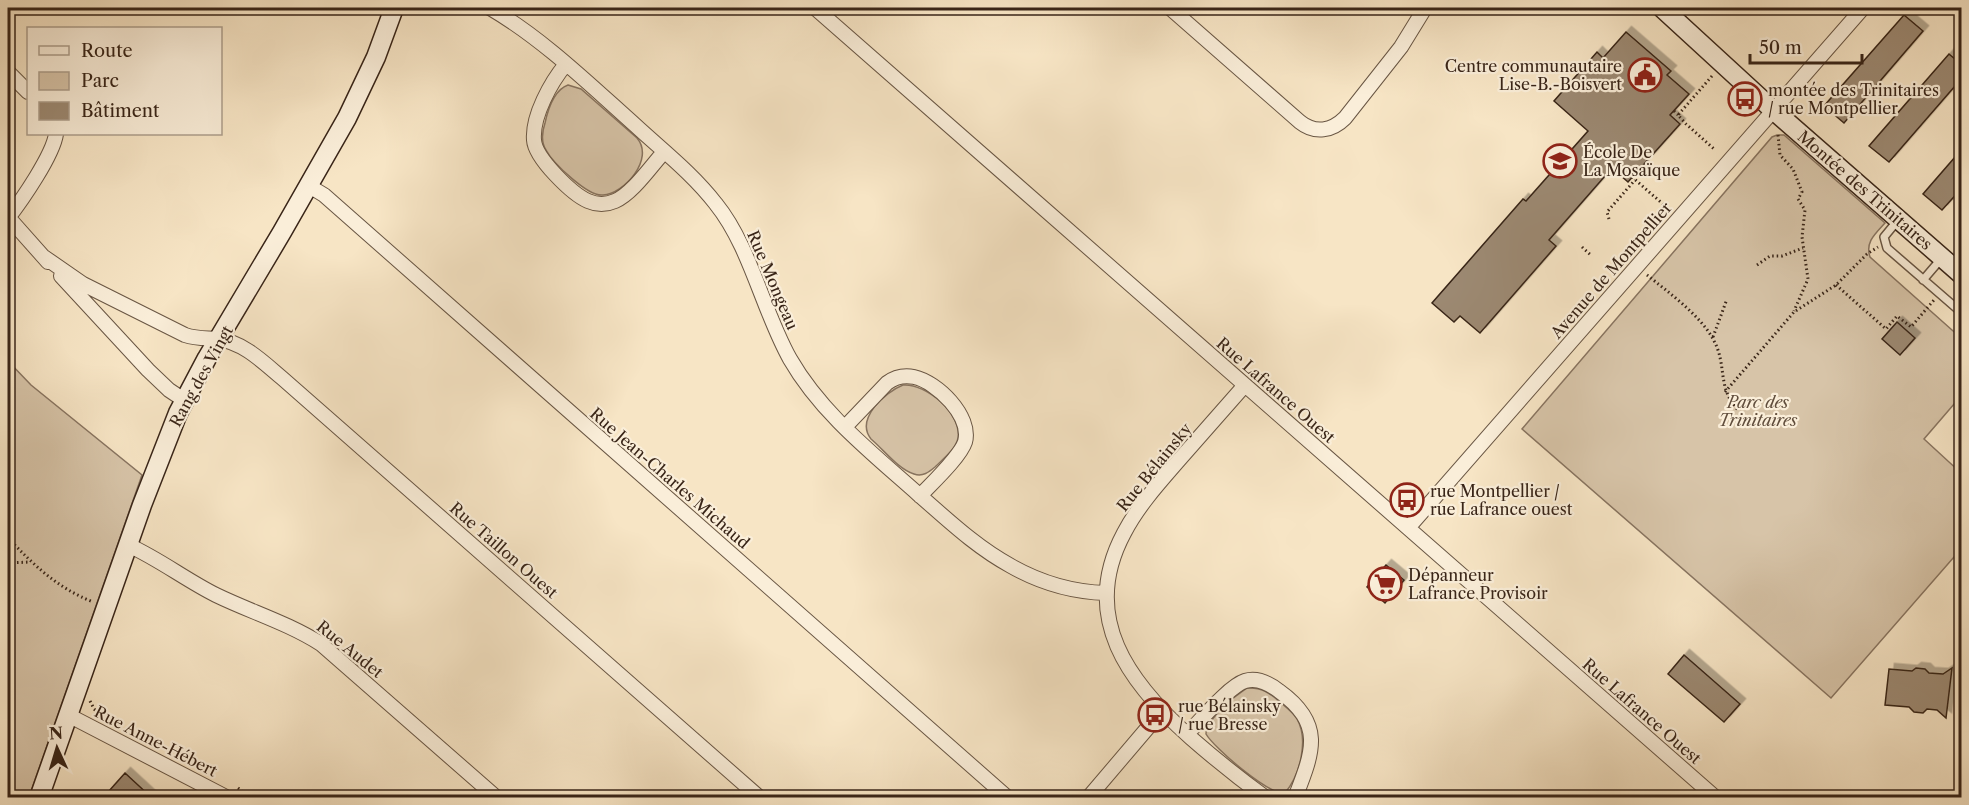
<svg xmlns="http://www.w3.org/2000/svg" width="1969" height="805" viewBox="0 0 1969 805" font-family="'Libre Caslon Text',serif">
	<defs>
		<filter id="shadow"><feDropShadow dx="5.5" dy="-5.5" stdDeviation="0" flood-color="#0004"/></filter>
	</defs>
	<rect width="100%" height="100%" fill="#f7e5c5"/>
	<filter id="stains"><feTurbulence type="fractalNoise" baseFrequency=".00333" numOctaves="4"/><feColorMatrix values="0 0 0 0 .2 0 0 0 0 .09 0 0 0 0 .02 0 0 0 .5 -.17"/></filter>
	<radialGradient id="worn" r=".72"><stop offset=".6" stop-color="#630" stop-opacity="0"/><stop offset="1" stop-color="#630" stop-opacity=".3"/></radialGradient>
	<!-- green -->
	<path fill="#d7c4a8" stroke="#887460" stroke-width="1.5" d="M568 85 581 89 637 138C655 159 624 194 603 195 588 197 553 163 546 150 541 142 542 132 545 123 548 109 554 90 568 85Z
		M1777 135H1784L1885 223C1875 234 1865 242 1870 257L1961 338V396L1924 439 1961 473V549L1831 698 1522 429 1772 137Z
		M8 361 31 385 142 475 29 797H8Z
		M903 385C926 383 962 414 958 438 956 449 943 459 935 467 929 472 923 477 914 474 898 469 884 450 871 439 855 419 885 392 903 385Z
		M1247 688C1261 687 1270 693 1280 702 1286 707 1293 712 1297 719 1309 740 1300 775 1285 793 1270 796 1214 748 1206 734 1206 719 1235 696 1247 688Z"/>
	<!-- building -->
	<path fill="#9c8972" stroke="#392518" stroke-width="1.5" filter="url(#shadow)" d="M1904 15 1923 31 1844 123 1824 106Z
		M1626 32 1671 71 1667 75 1689 94 1670 115 1680 124 1628 182 1612 168 1549 240 1556 246 1480 333 1460 316 1454 322 1432 303 1523 199 1526 201 1588 131 1554 101 1597 52 1603 58Z
		M1949 54 1962 65V78L1889 162 1869 146Z
		M1962 149V188L1942 210 1923 194Z
		M1897 322 1915 338 1900 355 1882 339Z
		M1386 565 1404 580 1385 603 1367 587Z
		M1684 655 1740 704 1724 722 1668 674Z
		M1916 668 1925 669 1929 673 1943 674 1952 668 1946 718 1937 710 1927 709 1923 713 1914 712 1909 707 1885 705 1889 669 1912 671Z
		M125 773 152 798H117L109 791Z"/>
	<g fill="none" stroke-linecap="round" stroke-linejoin="round">
		<defs>
			<path id="lane" d="M1898 220 1884 237 1887 248 1962 313
				M1923 280 1941 259"/>
			<path id="street" d="M490 8C543 39 589 84 635 125 662 150 693 174 716 204 750 246 763 311 790 359 821 413 872 453 918 494 948 520 976 547 1011 566 1041 583 1072 592 1106 593
				M815 8 1716 798
				M1170 8 1300 122C1315 134 1332 131 1345 118L1401 47 1425 8
				M566 64C551 82 532 116 534 140 535 158 572 194 588 201 597 205 606 205 615 201 633 193 651 166 664 152
				M8 72 28 92
				M309 186 324 195 1008 798
				M8 217 48 262
				M8 218C22 200 53 155 56 134
				M44 257 83 284 185 335C197 339 206 338 218 339 243 342 263 362 282 378L760 798
				M61 276 148 370 169 390 184 400
				M1245 385C1223 410 1201 435 1179 460 1159 483 1138 506 1124 533 1079 617 1129 683 1191 738 1215 759 1240 779 1266 798
				M845 427 887 383C895 377 904 375 914 377 937 382 972 416 965 442 960 457 932 483 920 496
				M1408 528 1863 8
				M128 545C159 559 186 580 216 595 251 612 288 623 321 644L497 798
				M68 715 228 798
				M1187 734C1200 721 1229 686 1245 681 1258 677 1270 684 1279 691 1325 724 1313 752 1295 798
				M1088 798 1162 711"/>
			<path id="secondary" d="M1662 8 1772 109 1962 275
				M39 798 142 505 178 413 207 358 282 232 347 118 376 57 394 8"/>
		</defs>
		<!-- lane casing -->
		<use href="#lane" stroke="#685543" stroke-width="10"/>
		<!-- street casing -->
		<use href="#street" stroke="#685543" stroke-width="16"/>
		<!-- secondary casing -->
		<use href="#secondary" stroke="#392518" stroke-width="21"/>
		<!-- path -->
		<path stroke="#392518" stroke-width="3" stroke-dasharray="1.5 3" stroke-linecap="butt" d="M1712 76 1678 115 1686 124 1714 149
			M1674 111 1678 115
			M1778 135 1780 155 1793 169 1802 192 1798 199 1805 210 1802 237 1808 279 1794 311
			M1632 177 1664 205
			M1609 219 1607 212 1635 180
			M1582 247 1592 256
			M1757 265 1770 256H1782L1803 248
			M1647 275C1667 291 1701 316 1713 339 1728 365 1716 388 1739 411
			M1836 285 1886 329 1897 316 1911 327 1934 300
			M1713 337 1727 299
			M1725 392 1794 312 1836 285 1867 254 1878 247
			M8 538C35 566 56 587 93 602
			M8 563 30 562
			M90 701 94 709 100 714
			M238 788 250 798
			M1729 791 1737 798"/>
		<!-- lane -->
		<use href="#lane" stroke="#faeed9" stroke-width="7"/>
		<!-- street -->
		<use href="#street" stroke="#faeed9" stroke-width="14"/>
		<!-- secondary -->
		<use href="#secondary" stroke="#faeed9" stroke-width="18"/>
	</g>
	<!-- icons -->
	<defs>
		<symbol id="civic-ring" viewBox="-11 -11 22 22"><circle r="9.5" fill="#faeed9" stroke="#8f2418" stroke-width="1.5"/><path d="M-.6-6.5H3V-4.5H.6V-3L4-1V1h2V6H-6V1h2V-1L-.6-3ZM-1.2 2.5V6h2.4V2.5Z" fill="#8f2418"/></symbol>
		<symbol id="bus-ring" viewBox="-11 -11 22 22"><circle r="9.5" fill="#faeed9" stroke="#8f2418" stroke-width="1.5"/><path d="M-5-6H5V4H4V6H2V4H-2V6H-4V4H-5ZM-3.5-4V0h7V-4ZM-3.5 1.2v1.5H-2V1.2ZM2 1.2v1.5H3.5V1.2Z" fill="#8f2418"/></symbol>
		<symbol id="school-ring" viewBox="-11 -11 22 22"><circle r="9.5" fill="#faeed9" stroke="#8f2418" stroke-width="1.5"/><path d="M0-5L7-2L0 1L-7-2ZM-4 1L0 2.5L4 1V4Q0 6-4 4Z" fill="#8f2418"/></symbol>
		<symbol id="supermarket-ring" viewBox="-11 -11 22 22"><circle r="9.5" fill="#faeed9" stroke="#8f2418" stroke-width="1.5"/><path d="M-6-5.5h2.5l.6 2H6L4.5 2H-2.5L-4.4-4H-6ZM-1.5 3.2a1.3 1.3 0 1 0 .1 0ZM3 3.2a1.3 1.3 0 1 0 .1 0Z" fill="#8f2418"/></symbol>
	</defs>
	<g fill-rule="evenodd">
		<use href="#civic-ring" x="1626" y="56" width="38" height="38"/>
		<use href="#bus-ring" x="1726" y="80" width="38" height="38"/>
		<use href="#school-ring" x="1541" y="142" width="38" height="38"/>
		<use href="#bus-ring" x="1388" y="481" width="38" height="38"/>
		<use href="#supermarket-ring" x="1366" y="565" width="38" height="38"/>
		<use href="#bus-ring" x="1136" y="696" width="38" height="38"/>
	</g>
	<g text-anchor="middle" dominant-baseline="central" stroke-width="4.5" stroke-linejoin="round" paint-order="stroke">
		<!-- poi labels -->
		<g font-size="16" fill="#392518" stroke="#faeed9" text-anchor="start">
			<text x="1622" y="66" text-anchor="end">Centre communautaire<tspan x="1622" dy="18">Lise-B.-Boisvert</tspan></text>
			<text x="1768" y="90">montée des Trinitaires<tspan x="1768" dy="18">/ rue Montpellier</tspan></text>
			<text x="1583" y="152">École De<tspan x="1583" dy="18">La Mosaïque</tspan></text>
			<text x="1430" y="491">rue Montpellier /<tspan x="1430" dy="18">rue Lafrance ouest</tspan></text>
			<text x="1408" y="575">Dépanneur<tspan x="1408" dy="18">Lafrance Provisoir</tspan></text>
			<text x="1178" y="706">rue Bélainsky<tspan x="1178" dy="18">/ rue Bresse</tspan></text>
		</g>
		<!-- street labels -->
		<g font-size="16" fill="#392518" stroke="#faeed9">
			<text transform="translate(1865 190) rotate(41)">Montée des Trinitaires</text>
			<text transform="translate(1611 270) rotate(-49)">Avenue de Montpellier</text>
			<text transform="translate(773 280) rotate(67)">Rue Mongeau</text>
			<text transform="translate(201 376) rotate(-61)">Rang des Vingt</text>
			<text transform="translate(1276 390) rotate(41)">Rue Lafrance Ouest</text>
			<text transform="translate(1154 467) rotate(-51)">Rue Bélainsky</text>
			<text transform="translate(670 478) rotate(41)">Rue Jean-Charles Michaud</text>
			<text transform="translate(504 550) rotate(41)">Rue Taillon Ouest</text>
			<text transform="translate(350 649) rotate(39)">Rue Audet</text>
			<text transform="translate(1642 711) rotate(41)">Rue Lafrance Ouest</text>
			<text transform="translate(156 741) rotate(27)">Rue Anne-Hébert</text>
		</g>
		<!-- park labels -->
		<g font-size="16" font-style="italic" fill="#604d3c" stroke="#faeed9">
			<text x="1758" y="402">Parc des<tspan x="1758" dy="18">Trinitaires</tspan></text>
		</g>
	</g>
	<!-- margin -->
	<rect width="1969" height="805" fill="none" stroke="#f7e5c5" stroke-width="30"/>
	<rect x="9" y="9" width="1951" height="787" fill="none" stroke="#392518" stroke-width="3"/>
	<rect x="15" y="15" width="1939" height="775" fill="none" stroke="#392518" stroke-width="1.5"/>
	<!-- legend -->
	<rect x="27" y="27" width="195" height="108" fill="#faeed9" stroke="#ad9e8c" stroke-width="1.5"/>
	<rect x="39" y="46" width="30" height="9" fill="#faeed9" stroke="#ad9e8c" stroke-width="1.5"/>
	<text x="81" y="57" font-size="18" fill="#392518">Route</text>
	<rect x="39" y="72" width="30" height="18" fill="#d7c4a8" stroke="#ad9e8c" stroke-width="1.5"/>
	<text x="81" y="87" font-size="18" fill="#392518">Parc</text>
	<rect x="39" y="102" width="30" height="18" fill="#9c8972" stroke="#ad9e8c" stroke-width="1.5"/>
	<text x="81" y="117" font-size="18" fill="#392518">Bâtiment</text>
	<!-- north arrow -->
	<g transform="translate(57 748) rotate(356)" stroke="#faeed9" stroke-width="4.5" paint-order="stroke">
	<path d="M0-4.5L10 22L0 15L-10 22Z" fill="#392518"/>
	<text y="-9" font-size="16" font-weight="bold" text-anchor="middle" fill="#392518">N</text>
	</g>
	<!-- scale -->
	<path d="M1750 54v9h112v-9" fill="none" stroke="#392518" stroke-width="3"/>
	<text x="1759" y="54" font-size="18" fill="#392518" stroke="#faeed9" stroke-width="4.5" paint-order="stroke">50 m</text>
	<rect width="100%" height="100%" filter="url(#stains)"/>
	<rect width="100%" height="100%" fill="url(#worn)"/>
</svg>
